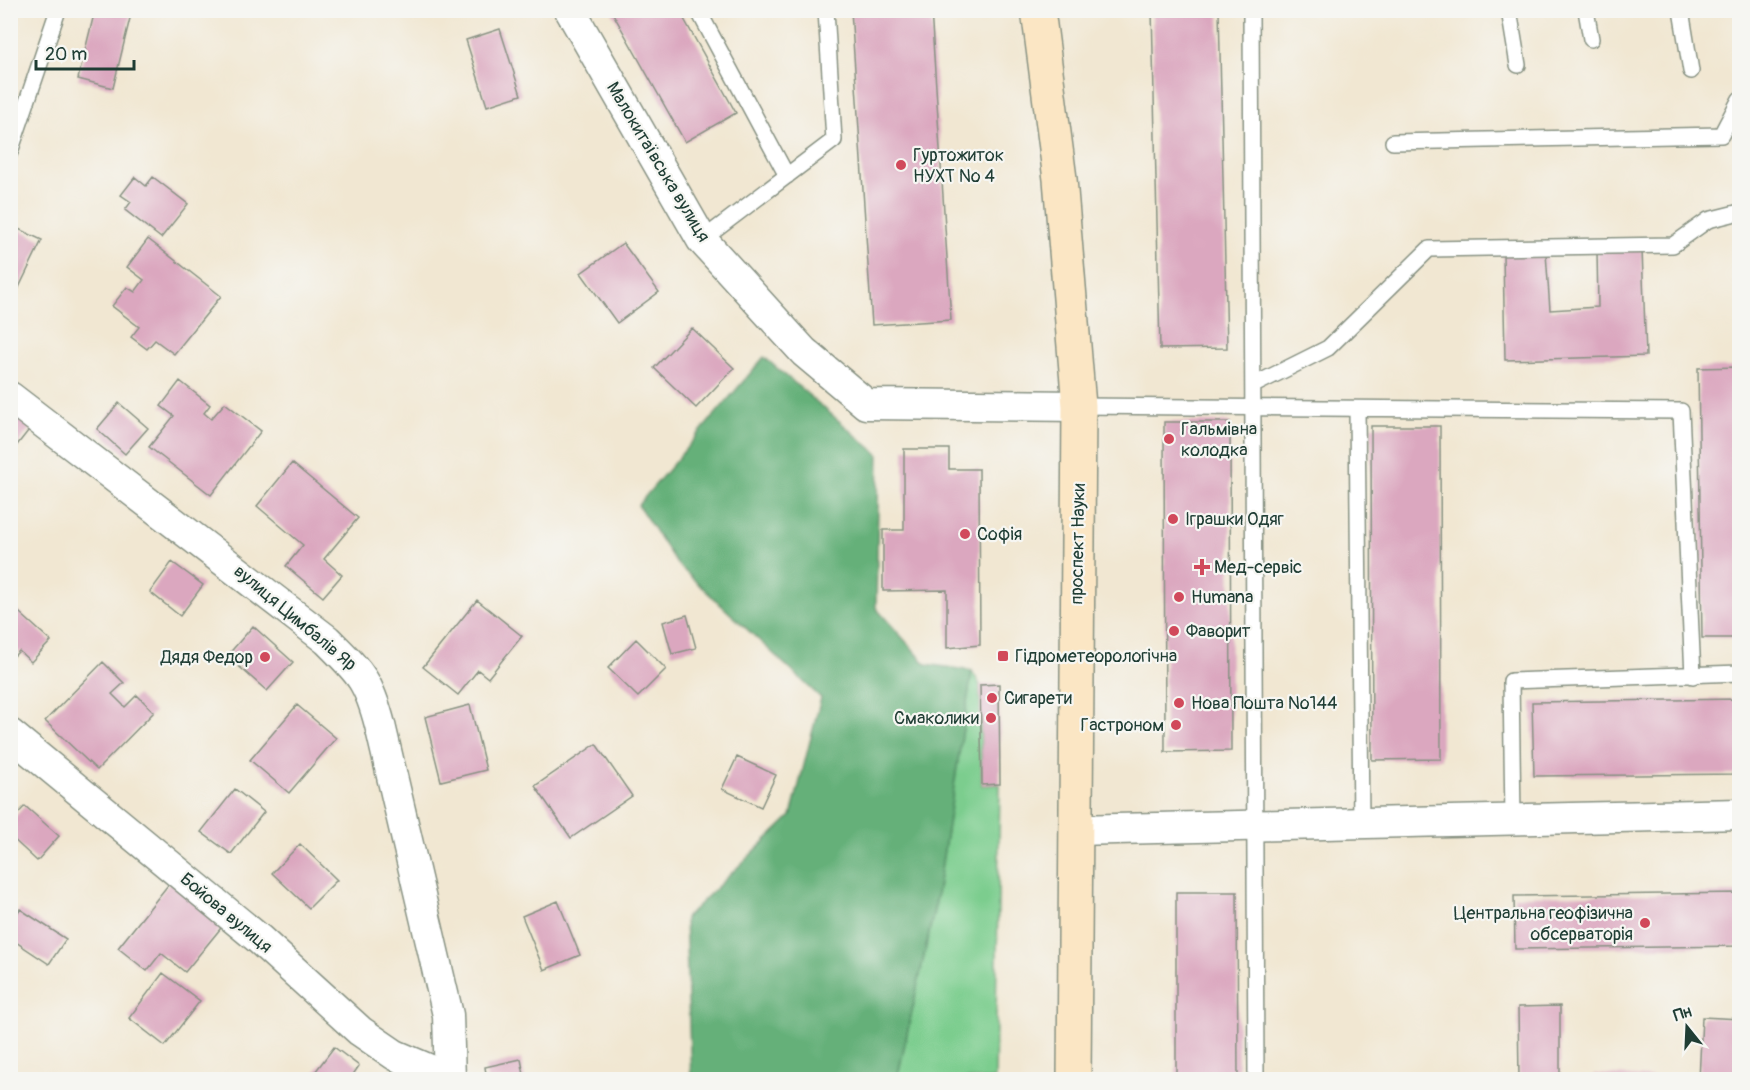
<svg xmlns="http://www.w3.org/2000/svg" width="1750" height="1090" viewBox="0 0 1750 1090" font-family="Pangolin,sans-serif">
	<rect width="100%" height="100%" fill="#f6f6f2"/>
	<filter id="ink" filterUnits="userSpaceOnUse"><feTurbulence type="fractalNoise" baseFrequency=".0167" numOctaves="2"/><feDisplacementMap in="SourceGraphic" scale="12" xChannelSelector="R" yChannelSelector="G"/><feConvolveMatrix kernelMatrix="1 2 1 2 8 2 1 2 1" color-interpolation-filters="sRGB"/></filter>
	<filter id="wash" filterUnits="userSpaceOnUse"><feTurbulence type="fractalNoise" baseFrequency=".008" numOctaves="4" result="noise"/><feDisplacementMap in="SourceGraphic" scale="24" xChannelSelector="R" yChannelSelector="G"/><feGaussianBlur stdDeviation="1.35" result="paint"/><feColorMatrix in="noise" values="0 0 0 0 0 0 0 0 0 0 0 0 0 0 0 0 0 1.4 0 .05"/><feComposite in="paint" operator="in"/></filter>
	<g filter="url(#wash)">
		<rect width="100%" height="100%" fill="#f1e7d2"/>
		<!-- green -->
		<path fill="#7ccd8e" stroke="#4e8561" stroke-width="1.5" d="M972 671 980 685 982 785 1000 784 995 1079 897 1080 936 901Z"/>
		<!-- forest -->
		<path fill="#65b079" stroke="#427656" stroke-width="1.5" d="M764 357 879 455 876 608 926 664 972 671 936 901 897 1079H691L685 918 791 816 821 698 677 564 638 505Z"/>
		<g id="blocks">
			<!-- building -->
			<path fill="#dba7bf" d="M95 10H132L113 88 78 79Z
				M611 10H679L736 113 685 142Z
				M851 10H931L951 320 872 325Z
				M1152 10H1219L1227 348 1160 349Z
				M500 29 521 95 487 106 466 40Z
				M135 177 146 186 153 177 188 204 161 238 125 210 131 202 121 195Z
				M10 225 42 240 10 306Z
				M148 239 221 296 174 354 155 340 147 349 131 337 139 327 112 306 127 287 135 292 144 280 127 267Z
				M623 243 659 292 617 323 581 273Z
				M1642 250 1646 356 1505 360 1503 254 1546 253 1550 310 1598 307 1597 251Z
				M692 328 734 368 696 408 654 368Z
				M1740 367V638H1702L1698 368Z
				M180 381 210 405 204 413 211 419 225 403 261 431 211 495 149 447 174 416 161 406Z
				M119 403 148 428 125 454 97 429Z
				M10 410 32 426 10 454Z
				M1164 422H1230L1231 751 1165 752Z
				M1371 426H1440L1441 759 1372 760Z
				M904 449H949V469H979L980 645 947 648V590L883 591V530H904Z
				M292 463 358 518 324 559 342 575 323 597 286 566 303 545 257 506Z
				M172 562 203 585 180 616 150 592Z
				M477 600 522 636 488 678 478 670 458 695 423 667Z
				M10 604 51 641 31 662 19 651 10 660Z
				M687 615 696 648 672 654 663 622Z
				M253 626 293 662 267 691 227 656Z
				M636 639 666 669 638 697 608 668Z
				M103 662 124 683 112 694 125 707 137 695 154 712 97 770 45 721Z
				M999 684 1000 784 982 785 980 685Z
				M1740 699V774L1534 776 1532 702Z
				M297 705 336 738 289 793 250 760Z
				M470 705 486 770 441 781 425 717Z
				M596 744 632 796 571 838 535 786Z
				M737 757 776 775 761 807 722 789Z
				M235 789 264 812 231 854 201 832Z
				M25 806 59 836 37 861 10 836V822Z
				M300 844 337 880 309 908 272 873Z
				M172 880 225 923 185 972 161 953 147 971 118 948Z
				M1176 892H1237L1238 1080H1176Z
				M1740 893V946L1515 949 1514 896Z
				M558 901 580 955 544 970 522 916Z
				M20 909 66 939 49 964 10 938V924Z
				M163 973 200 1001 165 1046 129 1018Z
				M1560 1006V1080H1519L1518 1007Z
				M1702 1017 1740 1019V1080H1699Z
				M334 1047 359 1066 352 1076 356 1080H309Z
				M521 1059 525 1080H487L485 1067Z
				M1594 1074 1660 1078V1080H1594Z"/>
		</g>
	</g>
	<g filter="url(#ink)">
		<use href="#blocks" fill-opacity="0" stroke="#889283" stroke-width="1.5"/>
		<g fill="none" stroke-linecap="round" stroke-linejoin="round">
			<defs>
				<path id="service" d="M698 10 787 176
					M1251 10 1256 1080
					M1509 10 1518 65
					M1586 10 1591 39
					M1681 10 1691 71
					M1393 142 1721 135 1740 99
					M10 152 58 10
					M702 240 834 140 826 10
					M1254 385 1328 348 1429 249 1673 245 1708 220 1740 212
					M1079 406 1681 411 1693 676
					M1357 409 1361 823
					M1513 819 1511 681 1740 673"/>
				<path id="minor" d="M570 10 702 240 804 352 866 404 1079 406
					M10 397 327 640C360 673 368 679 380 725L448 1015 450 1080
					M10 734 259 939 360 1031 395 1055 449 1078
					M1076 830 1740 814"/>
				<path id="secondary" d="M1038 10 1060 179 1079 406 1074 1080"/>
			</defs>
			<!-- service casing -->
			<use href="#service" stroke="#889283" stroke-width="18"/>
			<!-- minor casing -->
			<use href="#minor" stroke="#889283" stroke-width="33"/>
			<!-- secondary casing -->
			<use href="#secondary" stroke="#889283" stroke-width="36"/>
			<!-- service -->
			<use href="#service" stroke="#fff" stroke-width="15"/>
			<!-- minor -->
			<use href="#minor" stroke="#fff" stroke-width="30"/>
			<!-- secondary -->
			<use href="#secondary" stroke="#fbe6c4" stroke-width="33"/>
		</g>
	</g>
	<!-- markers -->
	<g fill="#d1495b" stroke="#f6f6f2" stroke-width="2">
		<circle cx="901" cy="165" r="6"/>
		<circle cx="1169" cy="439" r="6"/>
		<circle cx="1173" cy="519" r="6"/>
		<circle cx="965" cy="534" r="6"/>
		<path d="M1199 558h6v6h6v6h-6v6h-6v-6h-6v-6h6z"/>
		<circle cx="1179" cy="597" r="6"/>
		<circle cx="1174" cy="631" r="6"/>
		<rect x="997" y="650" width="12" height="12" rx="3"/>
		<circle cx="265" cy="657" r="6"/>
		<circle cx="992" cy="698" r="6"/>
		<circle cx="1179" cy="703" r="6"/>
		<circle cx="991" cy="718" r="6"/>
		<circle cx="1176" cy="725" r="6"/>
		<circle cx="1645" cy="923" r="6"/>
	</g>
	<g text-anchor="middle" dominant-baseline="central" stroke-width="4.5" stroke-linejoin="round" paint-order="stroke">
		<!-- poi labels -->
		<g font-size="18" fill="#1f3d34" stroke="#f6f6f2" text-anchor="start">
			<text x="913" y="155">Гуртожиток<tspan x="913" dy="21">НУХТ № 4</tspan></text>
			<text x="1181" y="429">Гальмівна<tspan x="1181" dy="21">колодка</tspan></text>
			<text x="1185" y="519">Іграшки Одяг</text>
			<text x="977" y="534">Софія</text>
			<text x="1214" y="567">Мед-сервіс</text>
			<text x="1191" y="597">Humana</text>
			<text x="1186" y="631">Фаворит</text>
			<text x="1015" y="656">Гідрометеорологічна</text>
			<text x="253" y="657" text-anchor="end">Дядя Федор</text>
			<text x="1004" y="698">Сигарети</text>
			<text x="1191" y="703">Нова Пошта №144</text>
			<text x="979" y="718" text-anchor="end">Смаколики</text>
			<text x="1164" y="725" text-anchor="end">Гастроном</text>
			<text x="1633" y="913" text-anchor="end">Центральна геофізична<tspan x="1633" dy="21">обсерваторія</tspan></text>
		</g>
		<!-- street labels -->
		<g font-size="18" fill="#1f3d34" stroke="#f6f6f2">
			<text transform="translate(658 162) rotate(59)">Малокитаївська вулиця</text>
			<text transform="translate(1078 544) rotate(-89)">проспект Науки</text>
			<text transform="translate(295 618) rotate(40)">вулиця Цимбалів Яр</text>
			<text transform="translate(226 913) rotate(40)">Бойова вулиця</text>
		</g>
	</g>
	<!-- margin -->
	<rect width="1750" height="1090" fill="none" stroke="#f6f6f2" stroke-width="36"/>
	<!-- north arrow -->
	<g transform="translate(1687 1027) rotate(342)" stroke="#f6f6f2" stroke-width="4.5" paint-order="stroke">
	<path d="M0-4.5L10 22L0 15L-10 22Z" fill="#1f3d34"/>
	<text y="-9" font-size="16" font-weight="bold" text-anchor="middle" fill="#1f3d34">Пн</text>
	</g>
	<!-- scale -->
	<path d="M36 60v9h98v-9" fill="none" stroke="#1f3d34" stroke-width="3"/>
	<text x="45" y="60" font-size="18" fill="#1f3d34" stroke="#f6f6f2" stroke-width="4.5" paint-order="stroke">20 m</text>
</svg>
